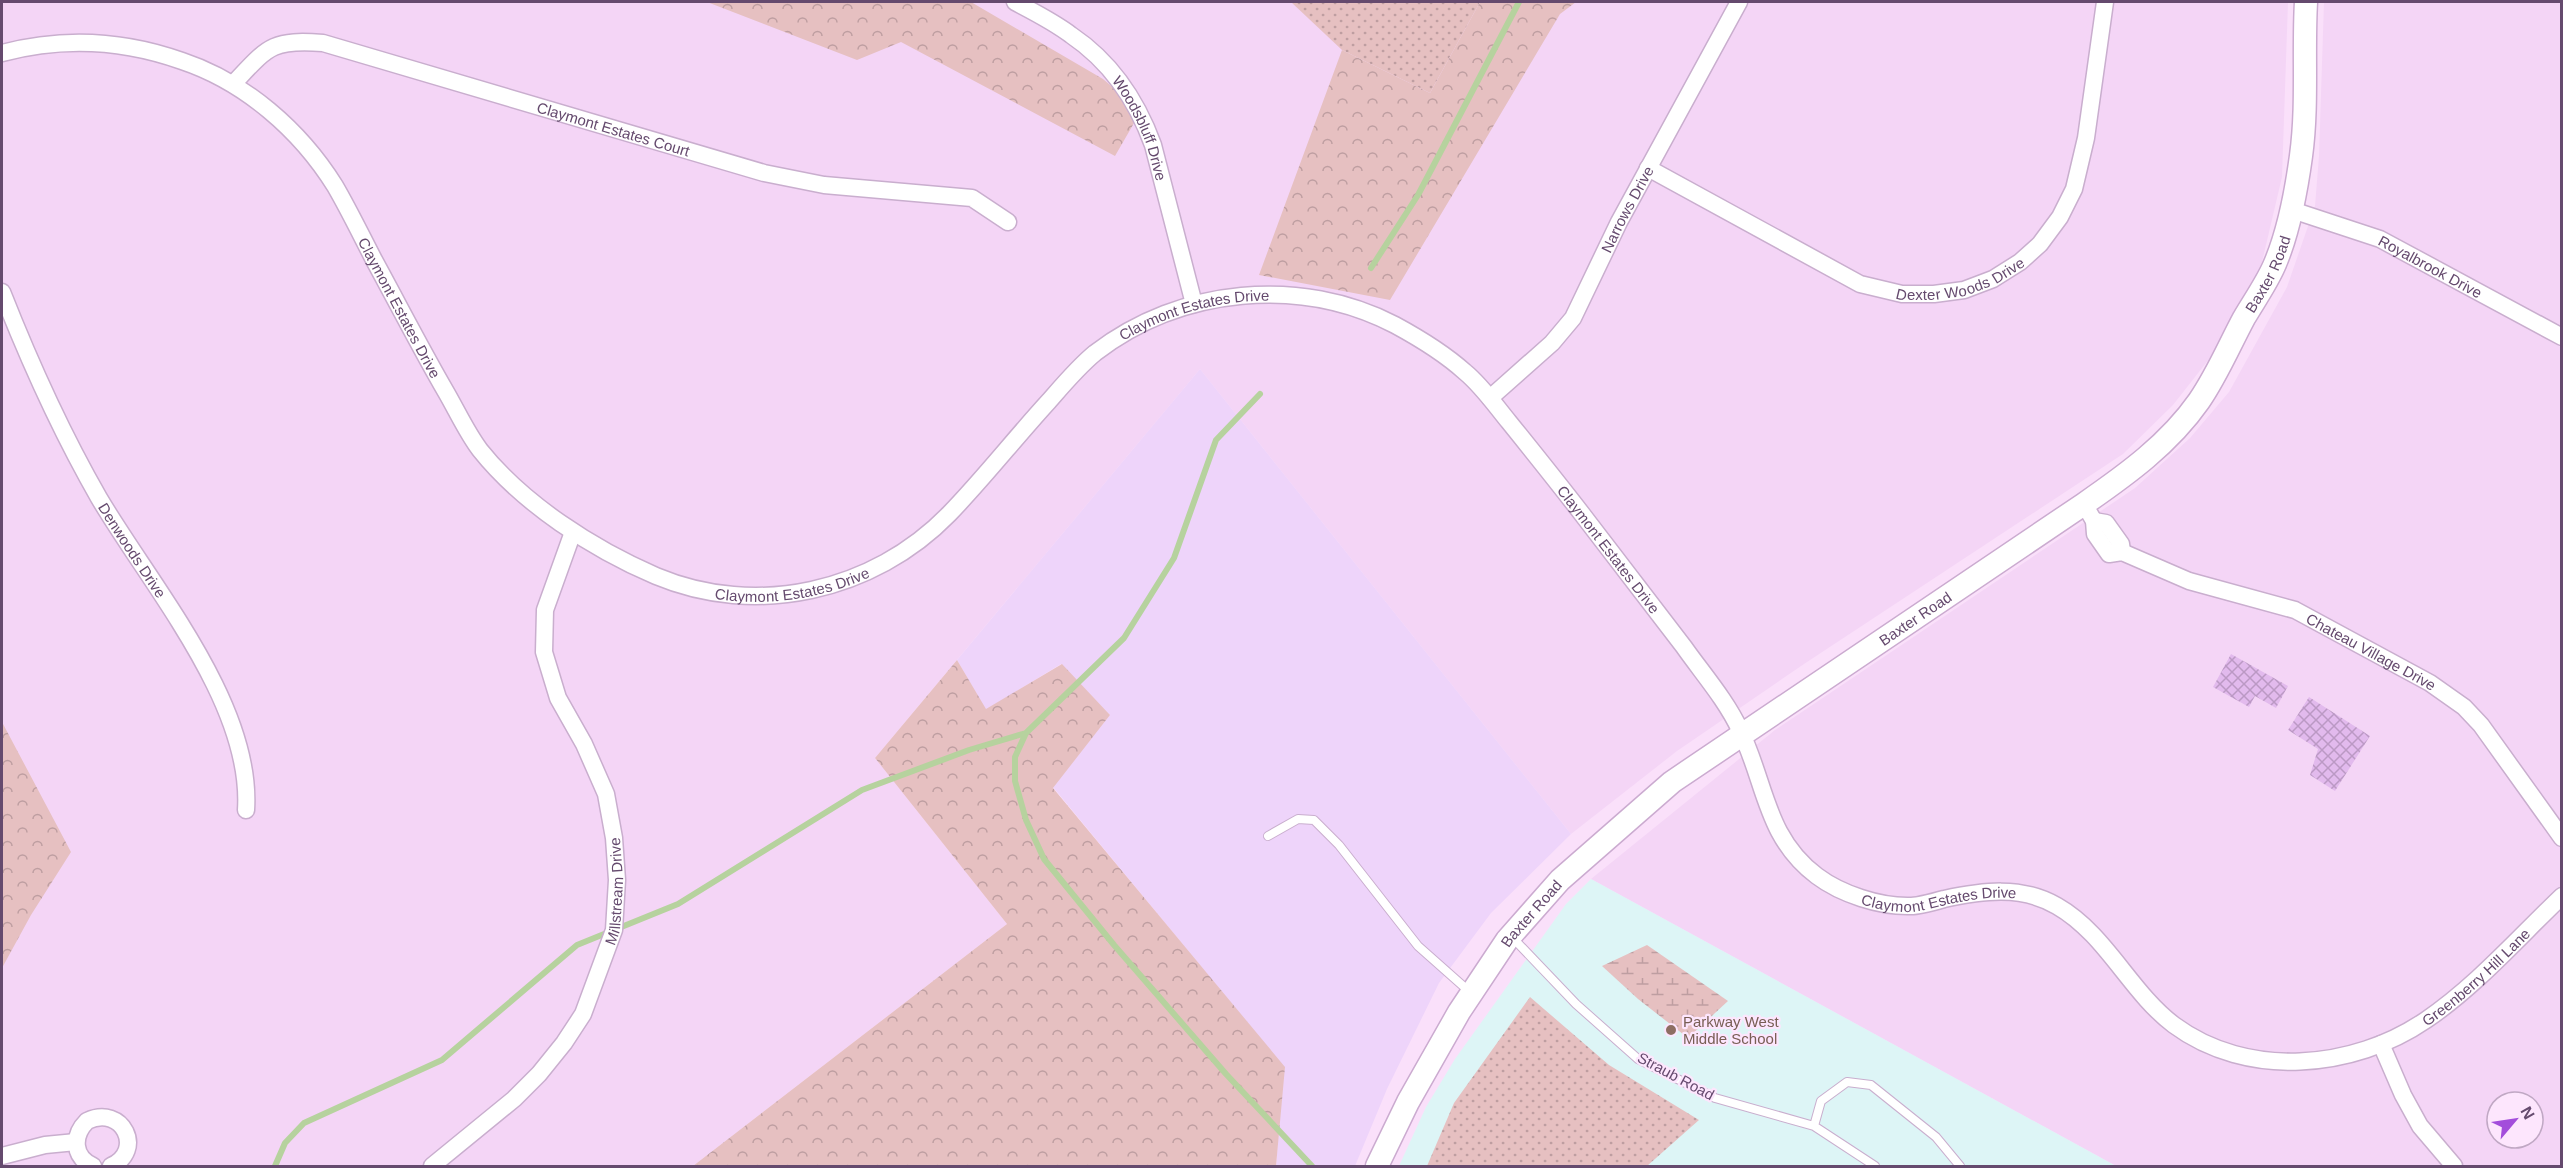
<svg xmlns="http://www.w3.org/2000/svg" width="2563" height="1168" viewBox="0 0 2563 1168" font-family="Helvetica,sans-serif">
	<defs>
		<pattern id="grass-dots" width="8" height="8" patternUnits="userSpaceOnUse" patternTransform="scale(1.5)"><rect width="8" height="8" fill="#e6c0c1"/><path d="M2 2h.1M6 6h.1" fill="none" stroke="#be9ea1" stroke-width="1.8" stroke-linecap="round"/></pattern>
		<pattern id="forest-crowns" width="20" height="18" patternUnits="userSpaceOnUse" patternTransform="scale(1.5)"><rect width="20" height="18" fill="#e6c0c1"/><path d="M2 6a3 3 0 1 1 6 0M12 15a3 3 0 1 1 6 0" fill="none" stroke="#be9ea1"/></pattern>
		<pattern id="wetland-marsh" width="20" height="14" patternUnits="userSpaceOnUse" patternTransform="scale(1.5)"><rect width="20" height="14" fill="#e6c0c1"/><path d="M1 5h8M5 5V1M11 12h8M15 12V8" fill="none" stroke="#be9ea1"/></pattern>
		<pattern id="building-cross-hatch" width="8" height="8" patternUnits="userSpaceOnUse" patternTransform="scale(1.5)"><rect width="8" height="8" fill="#e2baed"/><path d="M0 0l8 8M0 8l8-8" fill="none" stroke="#bb99c4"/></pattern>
	</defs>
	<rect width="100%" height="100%" fill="#fae0fa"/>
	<!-- residential -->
	<path fill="#f4d5f6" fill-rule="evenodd" d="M2 2H2288L2282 177 2262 262 2228 335 2173 405 2123 454 1804 664 1677 751 1571 834 1200 369 875 758 1007 924 693 1166H2Z
		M2324 2H2561V1166H2116L1591 879 1775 730 2135 488 2190 438 2229 392 2287 287 2315 206 2319 156ZM2497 1102H2533V1138H2497Z"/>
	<!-- commercial -->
	<path fill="#eed4fa" d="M1200 369 1571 834 1491 913 1439 983 1387 1089 1355 1166H1276L1284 1067 1053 787 1110 715 1061 664 986 710 957 660Z"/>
	<!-- education -->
	<path fill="#ddf5f6" d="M1591 879 2116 1166H1399L1426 1107 1455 1059 1566 904Z"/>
	<!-- grass -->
	<path fill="url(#grass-dots)" d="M1291 2H1480L1430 93 1342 50Z
		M1530 997 1609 1065 1699 1120 1647 1166H1427L1454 1103Z"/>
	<!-- forest -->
	<path fill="url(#forest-crowns)" d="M707 2H971L1103 79 1141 111 1115 156 901 42 857 60Z
		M1480 2H1576L1560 14 1390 300 1259 275 1342 50 1430 93Z
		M957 660 986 709 1062 664 1110 715 1053 788 1285 1067 1276 1166H693L1007 924 875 758Z
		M2 722 71 852 31 915 2 968Z"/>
	<!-- wetland -->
	<path fill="url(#wetland-marsh)" d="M1647 945 1728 1001 1688 1038 1638 999 1602 966Z"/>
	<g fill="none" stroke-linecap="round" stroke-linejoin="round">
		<!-- stream -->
		<path stroke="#b6d29e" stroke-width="6" d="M1371 268 1418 195 1519 2
			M1260 394 1216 440 1174 558 1124 638 1026 733 1015 757V781L1026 820 1044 859 1114 945 1226 1074 1312 1166
			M275 1166 285 1143 304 1123 442 1060 577 945 678 904 862 790 969 750 1026 733"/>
	</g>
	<!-- building -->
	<path fill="url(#building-cross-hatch)" d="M2231 654 2288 686 2276 708 2255 696 2249 707 2213 687Z
		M2309 697 2370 736 2335 791 2310 775 2318 749 2288 730Z"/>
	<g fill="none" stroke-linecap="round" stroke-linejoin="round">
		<defs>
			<path id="service" d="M1268 836 1298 819 1314 820 1339 845 1418 946 1471 993
				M1511 936 1576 1004 1638 1059 1715 1098 1814 1126
				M1875 1166 1814 1126 1821 1101 1847 1082 1871 1085 1936 1137 1960 1166"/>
			<g id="minor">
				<path id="s1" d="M1015 2C1034 12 1054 22 1071 35 1111 62 1137 101 1153 145L1194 304"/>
				<path id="s2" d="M2 53C62 37 123 40 182 61 245 82 300 130 335 186 349 210 361 235 374 260 398 304 421 349 446 392 457 411 467 433 480 450 523 504 593 549 656 576 756 618 873 592 949 514 984 478 1015 438 1049 401 1063 385 1078 367 1095 353 1181 287 1300 276 1395 325 1419 338 1445 354 1465 372 1482 386 1495 405 1509 422 1534 453 1558 483 1582 514 1616 558 1650 602 1684 647 1703 674 1726 700 1740 730 1766 783 1765 837 1817 876 1841 894 1880 907 1911 906 1917 906 1937 901 1944 899 1982 891 2021 885 2057 906 2106 934 2130 992 2174 1025 2247 1079 2353 1070 2426 1020 2476 986 2518 938 2562 896"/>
				<path id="s3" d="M233 84C268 47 271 39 323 43L764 173 824 185 972 198 1008 222"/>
				<path id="s4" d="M1648 168 1860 284 1902 294H1934L1964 290 1993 279 2020 262 2040 244 2060 217 2074 189 2086 138 2105 2"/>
				<path id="s5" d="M2292 210 2380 239 2562 337"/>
				<path id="s6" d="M2 292C30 363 61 432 99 498 151 586 253 704 246 810"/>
				<path id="s7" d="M1490 398 1552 343 1573 318 1619 222 1739 2"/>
				<path id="s8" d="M2084 504 2094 521 2095 534 2109 554 2122 552 2189 581 2295 610 2430 683 2464 707 2481 725 2562 838"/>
				<path d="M2094 521 2106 523 2121 544 2122 552"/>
				<path d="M2381 1044 2403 1095 2420 1126 2454 1166"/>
				<path d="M2 1156 45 1145 76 1142"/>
				<path d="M93 1166C73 1157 72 1136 87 1121 123 1104 145 1151 111 1166"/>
				<path id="s9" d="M432 1166 514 1099 539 1074 564 1043 583 1014 614 930 617 880 614 838 606 794 584 744 558 698 544 652 545 610 573 532"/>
			</g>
			<g id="secondary">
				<path id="s10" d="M1377 1166 1408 1102 1459 1012 1507 940 1560 880 1672 782 2084 504C2126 475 2169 444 2199 401 2217 375 2229 346 2244 318 2254 301 2266 284 2274 266 2289 232 2296 193 2301 156 2308 105 2303 53 2306 2"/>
			</g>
		</defs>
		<!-- service casing -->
		<use href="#service" stroke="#c9aece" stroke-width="10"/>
		<!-- minor casing -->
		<use href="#minor" stroke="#c9aece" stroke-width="19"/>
		<!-- secondary casing -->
		<use href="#secondary" stroke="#cbabd0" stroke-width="25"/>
		<!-- service -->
		<use href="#service" stroke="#fff" stroke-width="8"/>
		<!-- minor -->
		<use href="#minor" stroke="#fff" stroke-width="16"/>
		<!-- secondary -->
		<use href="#secondary" stroke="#fff" stroke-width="22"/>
	</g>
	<!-- markers -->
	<circle fill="#8d6e63" stroke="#fde6fd" stroke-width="2" cx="1671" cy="1030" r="6"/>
	<g text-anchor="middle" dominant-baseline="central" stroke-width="4.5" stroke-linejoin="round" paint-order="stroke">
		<!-- street labels -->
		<g font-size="15" fill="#654a6e" stroke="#fde6fd">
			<text stroke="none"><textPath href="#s3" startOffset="408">Claymont Estates Court</textPath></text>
			<text stroke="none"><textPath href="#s1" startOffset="184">Woodsbluff Drive</textPath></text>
			<text stroke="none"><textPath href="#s7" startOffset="237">Narrows Drive</textPath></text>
			<text stroke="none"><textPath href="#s5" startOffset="150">Royalbrook Drive</textPath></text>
			<text stroke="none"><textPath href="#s4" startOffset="346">Dexter Woods Drive</textPath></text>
			<text stroke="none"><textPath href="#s10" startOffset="1287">Baxter Road</textPath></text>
			<text stroke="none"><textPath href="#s2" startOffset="522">Claymont Estates Drive</textPath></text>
			<text stroke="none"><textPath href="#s2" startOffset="1548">Claymont Estates Drive</textPath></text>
			<text stroke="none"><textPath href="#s6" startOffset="290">Denwoods Drive</textPath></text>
			<text stroke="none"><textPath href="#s2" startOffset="2070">Claymont Estates Drive</textPath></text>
			<text stroke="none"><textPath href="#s2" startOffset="1044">Claymont Estates Drive</textPath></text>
			<text stroke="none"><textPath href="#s10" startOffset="783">Baxter Road</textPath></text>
			<text stroke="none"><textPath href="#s8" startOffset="340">Chateau Village Drive</textPath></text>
			<text stroke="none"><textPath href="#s9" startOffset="344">Millstream Drive</textPath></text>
			<text stroke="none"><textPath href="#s2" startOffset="2590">Claymont Estates Drive</textPath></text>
			<text stroke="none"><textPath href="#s10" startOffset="297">Baxter Road</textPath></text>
			<text stroke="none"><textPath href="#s2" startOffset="3213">Greenberry Hill Lane</textPath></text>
			<text transform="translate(1676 1076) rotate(28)">Straub Road</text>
		</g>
		<!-- education labels -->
		<g font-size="15" fill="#785e54" stroke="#fde6fd" text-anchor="start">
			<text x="1683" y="1021">Parkway West<tspan x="1683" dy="17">Middle School</tspan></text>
		</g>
	</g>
	<!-- border -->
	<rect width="2563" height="1168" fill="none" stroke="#654a6e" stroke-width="6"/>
	<!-- north arrow -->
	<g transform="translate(2515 1120) rotate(61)"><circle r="28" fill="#fde6fd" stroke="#c0a8c4" stroke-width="1.5"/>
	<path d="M0-4.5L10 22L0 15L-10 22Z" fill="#a34ddb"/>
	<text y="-9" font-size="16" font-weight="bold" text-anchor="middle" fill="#654a6e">N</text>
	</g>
</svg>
